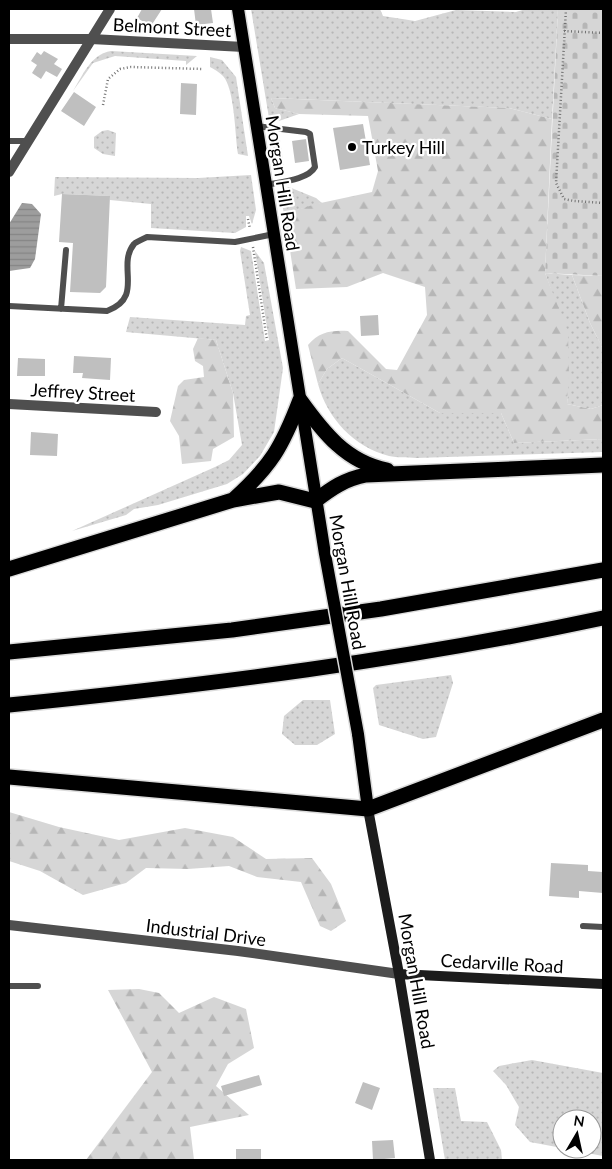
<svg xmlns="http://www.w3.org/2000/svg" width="612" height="1169" viewBox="0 0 612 1169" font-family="Lato,sans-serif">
	<defs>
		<pattern id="grass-dots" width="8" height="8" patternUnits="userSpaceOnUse" patternTransform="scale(1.25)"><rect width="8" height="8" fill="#d6d6d6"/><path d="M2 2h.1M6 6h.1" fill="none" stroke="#b6b6b6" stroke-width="1.8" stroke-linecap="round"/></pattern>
		<pattern id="forest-firs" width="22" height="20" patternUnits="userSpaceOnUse" patternTransform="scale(1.25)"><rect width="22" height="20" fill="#d6d6d6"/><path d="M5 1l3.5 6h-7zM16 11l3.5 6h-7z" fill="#b6b6b6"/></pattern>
		<pattern id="cemetery-stones" width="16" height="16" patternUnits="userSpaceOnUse" patternTransform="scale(1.25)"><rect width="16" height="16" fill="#d6d6d6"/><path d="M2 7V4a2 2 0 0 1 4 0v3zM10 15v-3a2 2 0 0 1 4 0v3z" fill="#b6b6b6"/></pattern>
		<pattern id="water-rules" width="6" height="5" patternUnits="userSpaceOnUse" patternTransform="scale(1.25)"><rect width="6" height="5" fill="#9d9d9d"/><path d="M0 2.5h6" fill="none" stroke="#858585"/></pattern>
	</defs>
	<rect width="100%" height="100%" fill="#fff"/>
	<!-- grass -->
	<path fill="url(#grass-dots)" d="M251 9H380L383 16 415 21 456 10 516 12 526 9H558L552 119 509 108 271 98 275 108 299 114 279 121 269 118Z
		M111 51 197 56 186 65V61L115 56 93 63 73 91C83 75 91 54 111 51Z
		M210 57 222 60 236 77 248 156 238 154C235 137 235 89 223 76 219 72 214 69 210 67Z
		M108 130 116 133 115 156 103 154 94 148V137L102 131Z
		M276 138 280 140 284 167 277 171 272 141Z
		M251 175 256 210 252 224 249 216H246V227L235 233 151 228V204L110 200V196L62 194 54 196 55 177 198 178Z
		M289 187 316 198 322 203 290 212 287 231 280 192Z
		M241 247 251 251 265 341 269 340 255 251 264 263 283 368 274 432 260 456 243 474 227 484 158 505 134 509 126 515 72 531 215 467 229 460 242 445 233 393 216 340 126 332 130 317 245 325 246 316 250 315 240 251Z
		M545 273 572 275 590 323 603 349V405L591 409 567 404C571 359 561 315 545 273Z
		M342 358 440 413H501L514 443 603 439V452L416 458C408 457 397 458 389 456 354 447 327 418 318 384L327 369Z
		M451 675 453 683 436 737 423 739 379 725 373 688 376 685Z
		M303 700H330L335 734 317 745H295L282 734 284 716Z
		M532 1060 603 1073V1156L566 1149H592V1119H562V1148L530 1142 515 1125 519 1107 506 1085 493 1071 499 1066Z
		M433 1088H455L461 1121 487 1122 501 1150 502 1160H445Z"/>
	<!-- forest -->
	<path fill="url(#forest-firs)" d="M271 98 509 108 552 119 545 273 568 332 569 377 567 404 591 409 603 405V439L514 443 501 413H440L342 358 327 369 318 384 308 345C319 332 331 330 348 331L386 369 397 370 427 315 425 287 383 273 347 287 296 289 287 231 290 212 316 204 372 192 378 171 368 116 299 114 275 108Z
		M572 275 603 276V349L590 323Z
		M198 338 216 340 233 393 234 437 213 449 211 461 182 464 179 436 170 421 178 386 184 380 204 377 203 366 195 361 193 349Z
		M9 812 59 827 119 840 185 828 233 837 266 859 312 858 331 884 346 921 331 931 320 926 301 882 257 877 229 866 188 869 146 868 126 883 83 895 40 871 9 861Z
		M139 989 159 993 179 1013 214 997 246 1009 254 1048 228 1064 216 1086 249 1115 190 1127 194 1160H86L152 1072 108 990Z"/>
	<!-- cemetery -->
	<path fill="url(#cemetery-stones)" d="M558 9H603V276L545 273Z"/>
	<!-- water -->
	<path fill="url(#water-rules)" d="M22 203 32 204 41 214 35 259 30 268 9 271V224Z"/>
	<!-- building -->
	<path fill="#bfbfbf" d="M142 9H162L151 26 137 18Z
		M194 9H211L213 23 196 25Z
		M44 51 58 59 54 64 62 69 57 77 46 71 41 79 32 73 37 65 31 61 37 52 41 55Z
		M181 83 197 84 196 115 180 114Z
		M74 92 96 107 84 126 61 111Z
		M363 124 370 165 340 170 333 128Z
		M306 139 309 161 295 163 292 141Z
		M62 194 110 196 106 287 100 293 70 292 73 243 59 242Z
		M378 315 379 335 361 336 360 316Z
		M74 356 111 358 110 380 82 378 83 373H73Z
		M18 358 45 359V376H17Z
		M31 432 58 434 57 456 30 455Z
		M551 863 588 865V871L603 872V893L579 891V898L549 896Z
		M259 1075 262 1085 224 1096 221 1086Z
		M363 1082 380 1088 372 1110 355 1103Z
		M393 1140 395 1158 373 1160 372 1141Z
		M236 1149H261V1160H236Z"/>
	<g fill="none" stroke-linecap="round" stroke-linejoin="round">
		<defs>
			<path id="primary" d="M238 9 325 554
				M358 734 368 809"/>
			<path id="motorway" d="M300 400C323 432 346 462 387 470
				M233 500 279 492 315 501C332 488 345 479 366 475L603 465
				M9 569 233 500C271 466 282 447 300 400
				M9 652 232 630 381 609 603 570
				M9 705C208 685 407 660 603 618
				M9 777 368 809 603 720"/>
		</defs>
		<!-- primary casing -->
		<use href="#primary" stroke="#dbdbdb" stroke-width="15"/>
		<!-- motorway casing -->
		<use href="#motorway" stroke="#dbdbdb" stroke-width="18"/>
		<!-- path -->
		<path stroke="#717171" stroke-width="2.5" stroke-dasharray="1 2.5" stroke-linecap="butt" d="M566 9 556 183 564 199 574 201 603 203
			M564 31 603 33
			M103 105 108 79 120 69 131 67 203 69
			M248 219 250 229
			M253 247 267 340"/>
		<!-- service -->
		<path stroke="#4f4f4f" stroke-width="6" d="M256 126 306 132 310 134 315 167C308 180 279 182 266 185
			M9 141H27
			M9 306 107 311C145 297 116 266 134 244 137 241 143 239 147 237L235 242 274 234
			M61 309 66 250
			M583 926 603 927
			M9 986H38"/>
		<!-- minor -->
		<path stroke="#4f4f4f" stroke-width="10" d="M9 39H91L244 47
			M9 172 110 9
			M9 404 156 412
			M9 925 238 951 399 974"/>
		<!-- secondary -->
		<path stroke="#1c1c1c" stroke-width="10" d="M368 809 399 974 430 1160
			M399 974 603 984"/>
		<!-- primary -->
		<use href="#primary" stroke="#000" stroke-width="12"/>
		<!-- motorway -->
		<use href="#motorway" stroke="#000" stroke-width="15"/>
		<defs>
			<path id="primary-bridge" d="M325 554 358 734"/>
		</defs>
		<!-- primary-bridge casing -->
		<use href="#primary-bridge" stroke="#dbdbdb" stroke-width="15" stroke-linecap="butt"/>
		<!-- primary-bridge -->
		<use href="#primary-bridge" stroke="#000" stroke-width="12"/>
	</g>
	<!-- markers -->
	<circle fill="#000" stroke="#fff" stroke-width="2" cx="352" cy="147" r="5"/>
	<g text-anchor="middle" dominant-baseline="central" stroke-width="4.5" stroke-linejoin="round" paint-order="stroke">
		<!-- street labels -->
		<g font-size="18" fill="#000" stroke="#fff">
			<text transform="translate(172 27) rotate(3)">Belmont Street</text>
			<text transform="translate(283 183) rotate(81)">Morgan Hill Road</text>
			<text transform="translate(83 392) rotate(3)">Jeffrey Street</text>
			<text transform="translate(348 582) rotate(80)">Morgan Hill Road</text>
			<text transform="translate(206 932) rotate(7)">Industrial Drive</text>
			<text transform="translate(502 963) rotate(3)">Cedarville Road</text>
			<text transform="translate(417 981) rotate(80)">Morgan Hill Road</text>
		</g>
		<!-- poi labels -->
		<g font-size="18" fill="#000" stroke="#fff" text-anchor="start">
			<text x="362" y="147">Turkey Hill</text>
		</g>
	</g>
	<!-- border -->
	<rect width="612" height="1169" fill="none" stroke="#000000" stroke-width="20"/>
	<!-- north arrow -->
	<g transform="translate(577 1134) rotate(9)"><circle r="24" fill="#ffffff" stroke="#999999"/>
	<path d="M0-4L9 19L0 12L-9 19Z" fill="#000000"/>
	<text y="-8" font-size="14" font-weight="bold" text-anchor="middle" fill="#000000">N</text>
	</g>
</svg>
